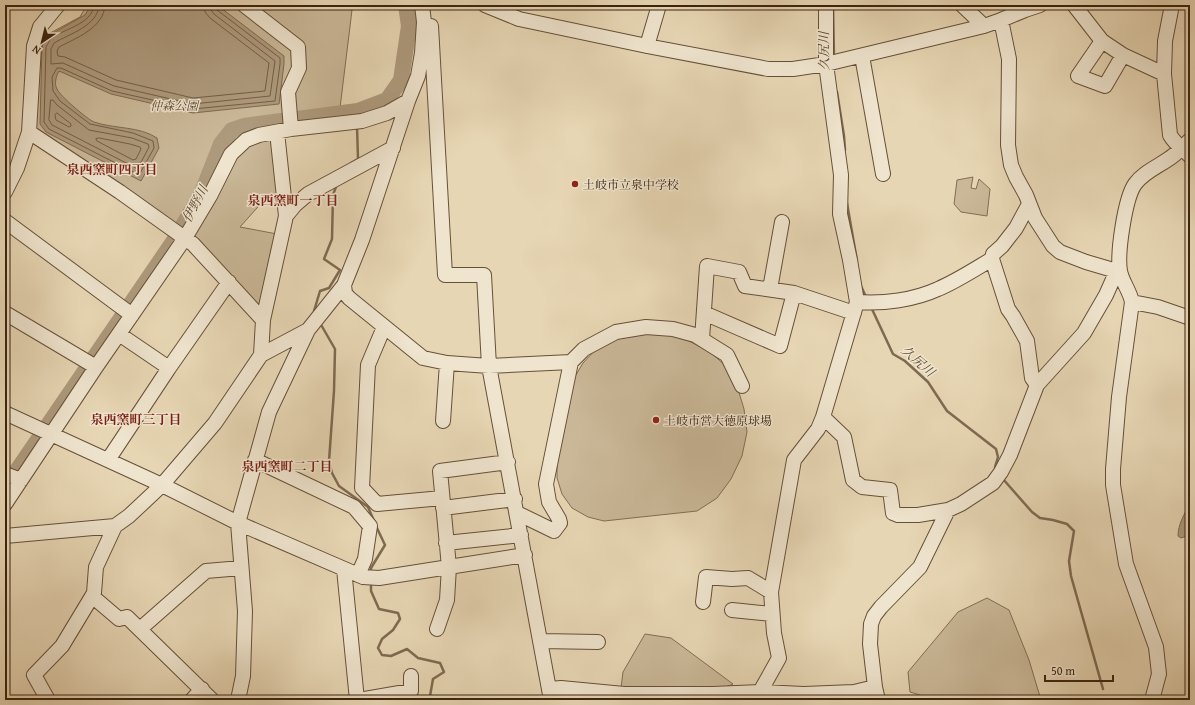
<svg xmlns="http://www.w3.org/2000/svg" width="1195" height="705" viewBox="0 0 1195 705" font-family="'Gentium Book Plus','Noto Serif JP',serif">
	<rect width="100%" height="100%" fill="#e7d6b4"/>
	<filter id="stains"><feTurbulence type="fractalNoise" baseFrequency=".005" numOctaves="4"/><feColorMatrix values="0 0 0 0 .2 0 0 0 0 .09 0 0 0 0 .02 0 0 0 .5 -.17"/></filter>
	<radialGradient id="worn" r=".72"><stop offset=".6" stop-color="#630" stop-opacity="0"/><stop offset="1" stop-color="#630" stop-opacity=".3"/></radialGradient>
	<!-- green -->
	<path fill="#cab898" stroke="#826e54" d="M87 5H320L322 7 324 5H339V8L352 10 340 108 273 118 279 198 265 199 240 227 277 234 264 307 256 308 194 240 43 137 35 127 41 38 80 17Z
		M973 177 971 188 976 189 979 179 990 189 987 216 961 212 954 204 957 180Z
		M641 332 667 334 689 341 710 352 727 367 737 386 744 409 747 432 742 456 731 479 717 498 697 511 604 521 588 517 572 508 562 494 557 478V464L573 380 583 363 598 347 619 336Z
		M987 598 1009 610 1029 660 1041 700H936L910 692 908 672 958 612Z
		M645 634 671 638 733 684 721 689 621 688 623 672Z"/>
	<!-- water -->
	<path fill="#ad997c" stroke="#7f6a51" d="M91 5H217L284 56V64L279 104 193 113 111 94 59 71C56 76 54 84 57 89 60 96 87 119 94 122 114 129 139 126 157 138L159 148 141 181 46 132 40 124 42 46 48 36 85 15Z
		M1190 504V535L1181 538 1178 536C1178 525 1184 514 1190 504Z"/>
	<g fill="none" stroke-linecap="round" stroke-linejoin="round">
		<!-- shore -->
		<path stroke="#745e46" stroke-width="1" d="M94 5C92 25 64 28 51 39 49 41 48 44 46 47L44 122 49 129 139 175 154 148 153 141 133 133 90 124 60 101 53 91 52 77 57 68H61L112 91 193 109 275 101 280 64V58L217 10 215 5
			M99 5C98 26 69 34 54 43L51 49V64L63 63 114 86 193 104 270 96 275 61 214 14 211 10 210 5
			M105 5C104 28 76 38 59 47L57 51 58 56 65 57 116 80 193 98 265 91 269 63 210 18 205 12 204 5
			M51 100H53L57 105 89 130 132 138 148 144 149 147 138 168H136L52 125 49 120Z
			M57 113 71 124V126L69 127 56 120 55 115Z
			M99 138 130 144 140 147 141 149 136 159 133 160 97 141 96 139Z"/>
		<!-- stream -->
		<path stroke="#7f6a51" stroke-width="2.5" d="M833 5 834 57
			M837 92 844 136 845 150
			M358 117V111
			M351 163 358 159 357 126
			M847 203 857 261
			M861 286 866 297
			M871 307 893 354 905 361 928 382 947 411 996 449 998 457 995 467 996 470
			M315 313 314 311 320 291 329 288 340 270 324 259 332 239 333 195 337 184
			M320 323 335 349 334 391 329 461 332 473 339 486 368 507 374 521
			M1003 479 1032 512 1040 518 1053 520 1067 524 1074 531 1069 561 1071 576 1103 689
			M371 573V568L385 545 376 526
			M371 582V591L379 609 398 613 400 619 393 630 382 639 378 648 382 655 391 656 407 649 418 658 440 663 444 672 433 679 430 696"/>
		<!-- river -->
		<path stroke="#ad997c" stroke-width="16" d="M5 488 173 242 201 195 221 144 232 130 244 126 358 111 387 100 401 80 409 26 406 5"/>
		<defs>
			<path id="minor" d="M244 5 298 47 299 68 288 92 291 129
				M485 5 519 19 647 46 768 69H793L826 64 984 26 1001 20 1009 59 1008 145 1011 165 1016 177 1026 195 1035 218 1053 246 1060 252 1086 262 1120 272
				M962 5 984 26
				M1074 5 1102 41 1123 55 1164 74
				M1172 5 1165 41 1164 74 1170 135C1175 144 1183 149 1190 156
				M1001 20 1025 10 1040 5
				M431 26 445 275H484L489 366 551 700
				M1102 41 1078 76 1105 86 1123 55
				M647 46 659 5
				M862 56 883 174
				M29 132 120 192 193 244 263 320
				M5 192 17 168 29 132 34 46 40 27 58 5
				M286 216 295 205 308 194 393 148
				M5 221 132 315
				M992 259 993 254 1002 246 1016 228 1029 204
				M344 285 345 293 349 298 423 358 447 363 489 366 571 362
				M770 289 782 222
				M857 302C884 304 914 300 938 289 957 281 975 269 992 259L1008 309 1013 316 1027 341 1032 378 1037 385
				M1132 302 1158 307 1190 318
				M5 313 96 367
				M704 313 780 346 794 293
				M384 327 368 365 362 488 377 504 442 498
				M119 334 169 368
				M702 339 707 266 739 272 745 286 794 293 854 313
				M261 355 263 320 286 216 277 132
				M5 413 162 485 238 523 363 577 379 578 525 555
				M823 417 844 437 853 480 862 487 890 490 893 513 898 515H918L948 510 961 504 993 483 1001 472 1010 455 1037 385 1084 333 1106 295 1114 277 1120 272
				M443 421 447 363
				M108 460 169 368 229 282
				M255 460 354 507 370 526 365 559 358 575
				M5 474 21 480
				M5 504 96 367 185 238 210 196 231 154 246 140 259 135 291 129 362 121 387 113 408 101
				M443 508 515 499
				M517 513 554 531 560 523 559 519 549 502 546 484 571 362 584 349 616 332 646 327 673 329 695 335 727 355 742 386
				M5 536 115 526
				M446 543 521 535
				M344 569 357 700
				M92 596 119 619 127 617 212 700
				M703 602 706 577 732 579 748 578 771 592
				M732 610 772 614
				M140 629 206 571 241 568
				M437 629 447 600 449 567 440 471 508 462
				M541 641 598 642
				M550 689 561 688 624 694H713L760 692 804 694 854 692 875 687
				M760 692 779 658 774 633 771 592 794 460 818 429 823 417 857 302 850 260 840 214 841 175 826 64V5
				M48 700 34 675 62 646 94 593 96 567 115 526 129 516 162 485 215 423 261 355 308 330
				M192 700 202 689
				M238 700 243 676 245 611 238 523 269 412 308 330 344 285 362 240 408 101 418 76 422 53 424 22 422 5
				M359 700 411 691V676
				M878 700 875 687 870 644 871 624 874 616 881 607 920 567 948 510
				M1152 700 1159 674 1156 647 1126 564 1113 485V469L1119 397 1132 302C1130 291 1122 282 1120 271 1117 253 1125 198 1135 184 1144 171 1162 165 1174 155 1180 150 1185 145 1190 140"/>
		</defs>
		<!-- minor casing -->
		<use href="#minor" stroke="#665039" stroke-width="16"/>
		<!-- minor -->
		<use href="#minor" stroke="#efe4ce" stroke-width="14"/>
	</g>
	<!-- markers -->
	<g fill="#8f2418" stroke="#efe4ce" stroke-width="1.5">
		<circle cx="575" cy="184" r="4"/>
		<circle cx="656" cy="420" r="4"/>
	</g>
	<g text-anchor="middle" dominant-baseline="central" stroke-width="3" stroke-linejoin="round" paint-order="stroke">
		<!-- park labels -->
		<g font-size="12" font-style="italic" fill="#5f4832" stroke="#efe4ce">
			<text x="174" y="105">仲森公園</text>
		</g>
		<!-- poi labels -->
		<g font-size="12" fill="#3b2310" stroke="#efe4ce" text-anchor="start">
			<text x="583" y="184">土岐市立泉中学校</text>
			<text x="664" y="420">土岐市営大徳原球場</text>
		</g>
		<!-- water labels -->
		<g font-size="13" font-style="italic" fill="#5d4630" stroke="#efe4ce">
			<text transform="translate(824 51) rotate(-91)">久尻川</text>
			<text transform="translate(195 204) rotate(-62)">伊野川</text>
			<text transform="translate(918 361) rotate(41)">久尻川</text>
		</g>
		<!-- neighbourhood labels -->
		<g font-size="13" font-weight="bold" fill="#7a1f14" stroke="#efe4ce">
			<text x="112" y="169">泉西窯町四丁目</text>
			<text x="293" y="200">泉西窯町一丁目</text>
			<text x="136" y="419">泉西窯町三丁目</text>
			<text x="287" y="466">泉西窯町二丁目</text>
		</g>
	</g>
	<!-- margin -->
	<rect width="1195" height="705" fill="none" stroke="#e7d6b4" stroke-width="20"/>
	<rect x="6" y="6" width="1183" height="693" fill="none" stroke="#3b2310" stroke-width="2"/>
	<rect x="10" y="10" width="1175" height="685" fill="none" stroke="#3b2310"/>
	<!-- north arrow -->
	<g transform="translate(42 42) rotate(215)" stroke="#efe4ce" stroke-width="3" paint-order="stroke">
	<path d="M0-3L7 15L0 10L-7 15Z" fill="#3b2310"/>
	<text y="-6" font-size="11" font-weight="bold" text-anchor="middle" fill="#3b2310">N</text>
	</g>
	<!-- scale -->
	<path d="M1045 675v6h68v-6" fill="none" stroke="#3b2310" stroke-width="2"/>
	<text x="1051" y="675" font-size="12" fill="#3b2310" stroke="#efe4ce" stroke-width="3" paint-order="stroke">50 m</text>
	<rect width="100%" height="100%" filter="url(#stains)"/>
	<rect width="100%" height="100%" fill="url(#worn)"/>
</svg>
